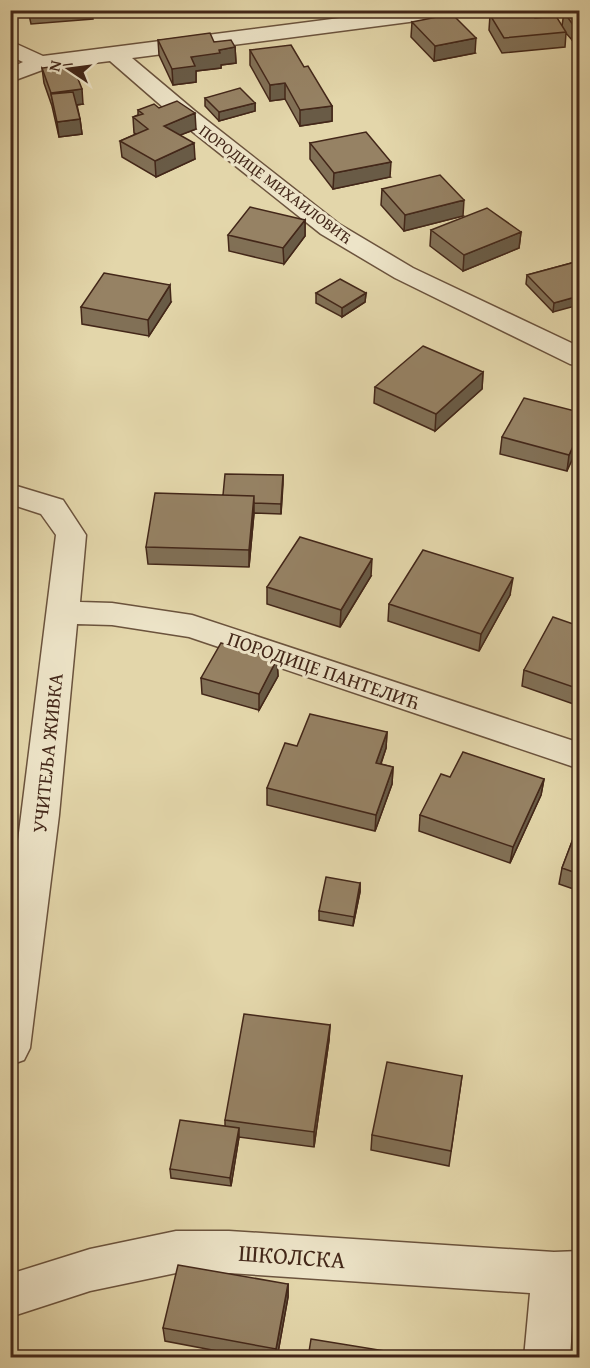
<svg xmlns="http://www.w3.org/2000/svg" width="590" height="1368" viewBox="0 0 590 1368" font-family="'Gentium Book Plus',serif">
	<rect width="100%" height="100%" fill="#e3d6aa"/>
	<filter id="stains"><feTurbulence type="fractalNoise" baseFrequency=".00333" numOctaves="4"/><feColorMatrix values="0 0 0 0 .2 0 0 0 0 .09 0 0 0 0 .02 0 0 0 .5 -.17"/></filter>
	<radialGradient id="worn" r=".72"><stop offset=".6" stop-color="#630" stop-opacity="0"/><stop offset="1" stop-color="#630" stop-opacity=".3"/></radialGradient>
	<g fill="none" stroke-linecap="round" stroke-linejoin="round">
		<defs>
			<path id="minor" d="M402 10H465L462 14 455 16 132 58 195 111 339 224 413 268 580 347V366L570 364 395 278 321 234 179 121 110 61 45 69 10 82V68L23 62 10 56V41L43 56Z
				M10 484 63 500 86 535 80 602 112 603 192 615 580 743V769L189 637 112 625 77 624 59 815 30 1048 24 1060 10 1065V905L56 535 41 514 10 504Z
				M176 1231H229L554 1252 580 1251V1293H574L570 1358H524L530 1293 229 1273H176L90 1291 10 1317V1274L90 1249Z"/>
		</defs>
		<!-- minor casing -->
		<use href="#minor" stroke="#6b533d" stroke-width="3"/>
		<!-- minor -->
		<use href="#minor" fill="#ede4c8" fill-rule="evenodd"/>
	</g>
	<!-- wall -->
	<path fill="#817056" stroke="#432719" stroke-width="1.5" d="M28 10H92L93 19 31 24Z
		M579 10V39L572 40 566 33 565 47 502 53 489 30 490 15 535 18 562 26 564 12Z
		M412 22 475 53 434 61 411 37Z
		M158 40 214 42 235 47 236 63 221 65V68L196 71V82L173 85 159 55Z
		M250 50 304 67 332 106V121L300 126 285 99 270 101 250 65Z
		M42 68 83 104 77 105 80 119 82 134 59 137 52 106 44 83Z
		M205 98 255 103V111L219 121 205 106Z
		M159 108 196 129 180 135 195 159 156 177 122 157 120 141 136 134 134 133 133 117 138 115V110Z
		M310 143 390 177 333 189 310 159Z
		M382 189 463 216 404 231 381 205Z
		M305 220V236L284 264 229 251 228 235Z
		M431 230 521 232 519 248 463 271 430 246Z
		M579 261 553 312 526 284 527 275Z
		M316 293H366L365 302 342 317 316 303Z
		M171 302 149 336 82 324 81 307Z
		M483 372 482 389 435 431 374 403 375 387Z
		M579 412 567 471 500 454 502 437Z
		M283 475 281 514 254 513 249 567 148 564 146 547 223 495Z
		M371 576 340 627 267 604V587Z
		M510 595 479 651 388 621 389 604Z
		M579 626V706L522 686 524 670Z
		M277 659 278 676 259 710 202 694 201 678Z
		M387 732 386 748 381 764 393 767 392 784 375 831 267 805V788L297 746Z
		M450 777 544 779 541 795 510 863 419 831 420 815Z
		M579 823V891L559 884 562 868Z
		M360 883V892L353 926 319 920V911Z
		M330 1025 329 1040 314 1147 239 1137 231 1186 171 1178 170 1169 225 1127V1120Z
		M462 1076 449 1166 371 1150 372 1135Z
		M288 1284V1297L277 1358H254L165 1341 163 1328Z"/>
	<!-- shaded-wall -->
	<path fill="#695b46" stroke="#432719" stroke-width="1.5" d="M163 10H197L164 16Z
		M270 10H290L270 13Z
		M579 24V39L572 40 573 25Z
		M476 38 475 53 434 61 435 46Z
		M235 47 236 63 221 65V68L196 71V82L173 85 172 69 191 57 219 50Z
		M285 83V99L270 101V85Z
		M82 89 83 104 54 108 51 93Z
		M255 103V111L219 121V112Z
		M332 106V121L300 126V110Z
		M195 113 196 129 165 141 164 126Z
		M80 119 82 134 59 137 57 122Z
		M194 143 195 159 156 177 155 161Z
		M391 162 390 177 333 189 334 173Z
		M464 200 463 216 404 231 405 215Z
		M305 220V236L284 264 283 248Z
		M521 232 519 248 463 271 464 255Z
		M170 285 171 302 149 336 148 320Z
		M366 293 365 302 342 317V308Z
		M579 296V305L553 312 554 303Z
		M483 372 482 389 435 431 436 414Z
		M579 434V445L567 471 569 455Z
		M283 475V485L281 514V504Z
		M254 496V513L249 567V550Z
		M372 559 371 576 340 627 341 610Z
		M513 578 510 595 479 651 481 634Z
		M277 659 278 676 259 710V694Z
		M387 732 386 748 375 780 376 763Z
		M393 767 392 784 375 831 376 815Z
		M544 779 541 795 510 863 513 847Z
		M360 883V892L353 926 354 917Z
		M330 1025 329 1040 314 1147V1132Z
		M239 1128V1137L231 1186 230 1178Z
		M288 1284V1297L277 1358H276V1349Z"/>
	<!-- building -->
	<path fill="#968264" stroke="#432719" stroke-width="1.5" d="M579 10V24L573 25 564 12Z
		M531 11 535 18 556 16 566 32 504 38 490 15Z
		M452 14 476 38 435 46 412 22Z
		M210 33 214 42 231 40 235 47 219 50 220 53 191 57 195 66 172 69 158 40Z
		M291 45 304 67 308 66 332 106 300 110 285 83 270 85 250 50Z
		M72 64 82 89 51 93 42 68Z
		M240 88 255 103 219 112 205 98Z
		M73 92 80 119 57 122 51 94Z
		M177 101 195 113 164 126 194 143 155 161 120 141 148 129 133 117 143 114 138 110 154 104 159 108Z
		M366 132 391 162 334 173 310 143Z
		M440 175 464 200 405 215 382 189Z
		M250 207 305 220 283 248 228 235Z
		M487 208 521 232 464 255 431 230Z
		M579 261V296L554 303 527 275Z
		M104 273 170 285 148 320 81 307Z
		M340 279 366 293 342 308 316 293Z
		M423 346 483 372 436 414 375 387Z
		M524 398 579 412V434L569 455 502 437Z
		M225 474 283 475 281 504 254 503V496L223 495Z
		M155 493 254 496 249 550 146 547Z
		M300 537 372 559 341 610 267 587Z
		M423 550 513 578 481 634 389 604Z
		M553 617 579 626V689L524 670Z
		M221 643 277 659 259 694 201 678Z
		M310 714 387 732 376 763 393 767 376 815 267 788 285 743 297 746Z
		M463 752 544 779 513 847 420 815 441 774 450 777Z
		M579 823V874L562 868Z
		M326 877 360 883 354 917 319 911Z
		M244 1014 330 1025 314 1132 225 1120Z
		M387 1062 462 1076 451 1151 372 1135Z
		M180 1120 239 1128 230 1178 170 1169Z
		M178 1265 288 1284 276 1349 163 1328Z
		M311 1339 410 1355 409 1358H308Z
		M51 1356 65 1358H51Z"/>
	<g text-anchor="middle" dominant-baseline="central" stroke-width="6" stroke-linejoin="round" paint-order="stroke">
		<!-- far-street labels -->
		<g font-size="16" fill="#432719" stroke="#ede4c8">
			<text transform="translate(276 184) rotate(37)">ПОРОДИЦЕ МИХАИЛОВИЋ</text>
		</g>
		<!-- street labels -->
		<g font-size="20" fill="#432719" stroke="#ede4c8">
			<text transform="translate(324 670) rotate(19)">ПОРОДИЦЕ ПАНТЕЛИЋ</text>
			<text transform="translate(47 753) rotate(-84)">УЧИТЕЉА ЖИВКА</text>
		</g>
		<!-- near-street labels -->
		<g font-size="24" fill="#432719" stroke="#ede4c8">
			<text transform="translate(292 1256) rotate(4)">ШКОЛСКА</text>
		</g>
	</g>
	<!-- margin -->
	<rect width="590" height="1368" fill="none" stroke="#e3d6aa" stroke-width="36"/>
	<rect x="12" y="12" width="566" height="1344" fill="none" stroke="#432719" stroke-width="3"/>
	<rect x="18" y="18" width="554" height="1332" fill="none" stroke="#432719" stroke-width="1.5"/>
	<!-- north arrow -->
	<g transform="translate(69 69) rotate(283)" stroke="#ede4c8" stroke-width="4.5" paint-order="stroke">
	<path d="M0-4.5L10 22L0 15L-10 22Z" fill="#432719"/>
	<text y="-9" font-size="16" font-weight="bold" text-anchor="middle" fill="#432719">N</text>
	</g>
	<rect width="100%" height="100%" filter="url(#stains)"/>
	<rect width="100%" height="100%" fill="url(#worn)"/>
</svg>
